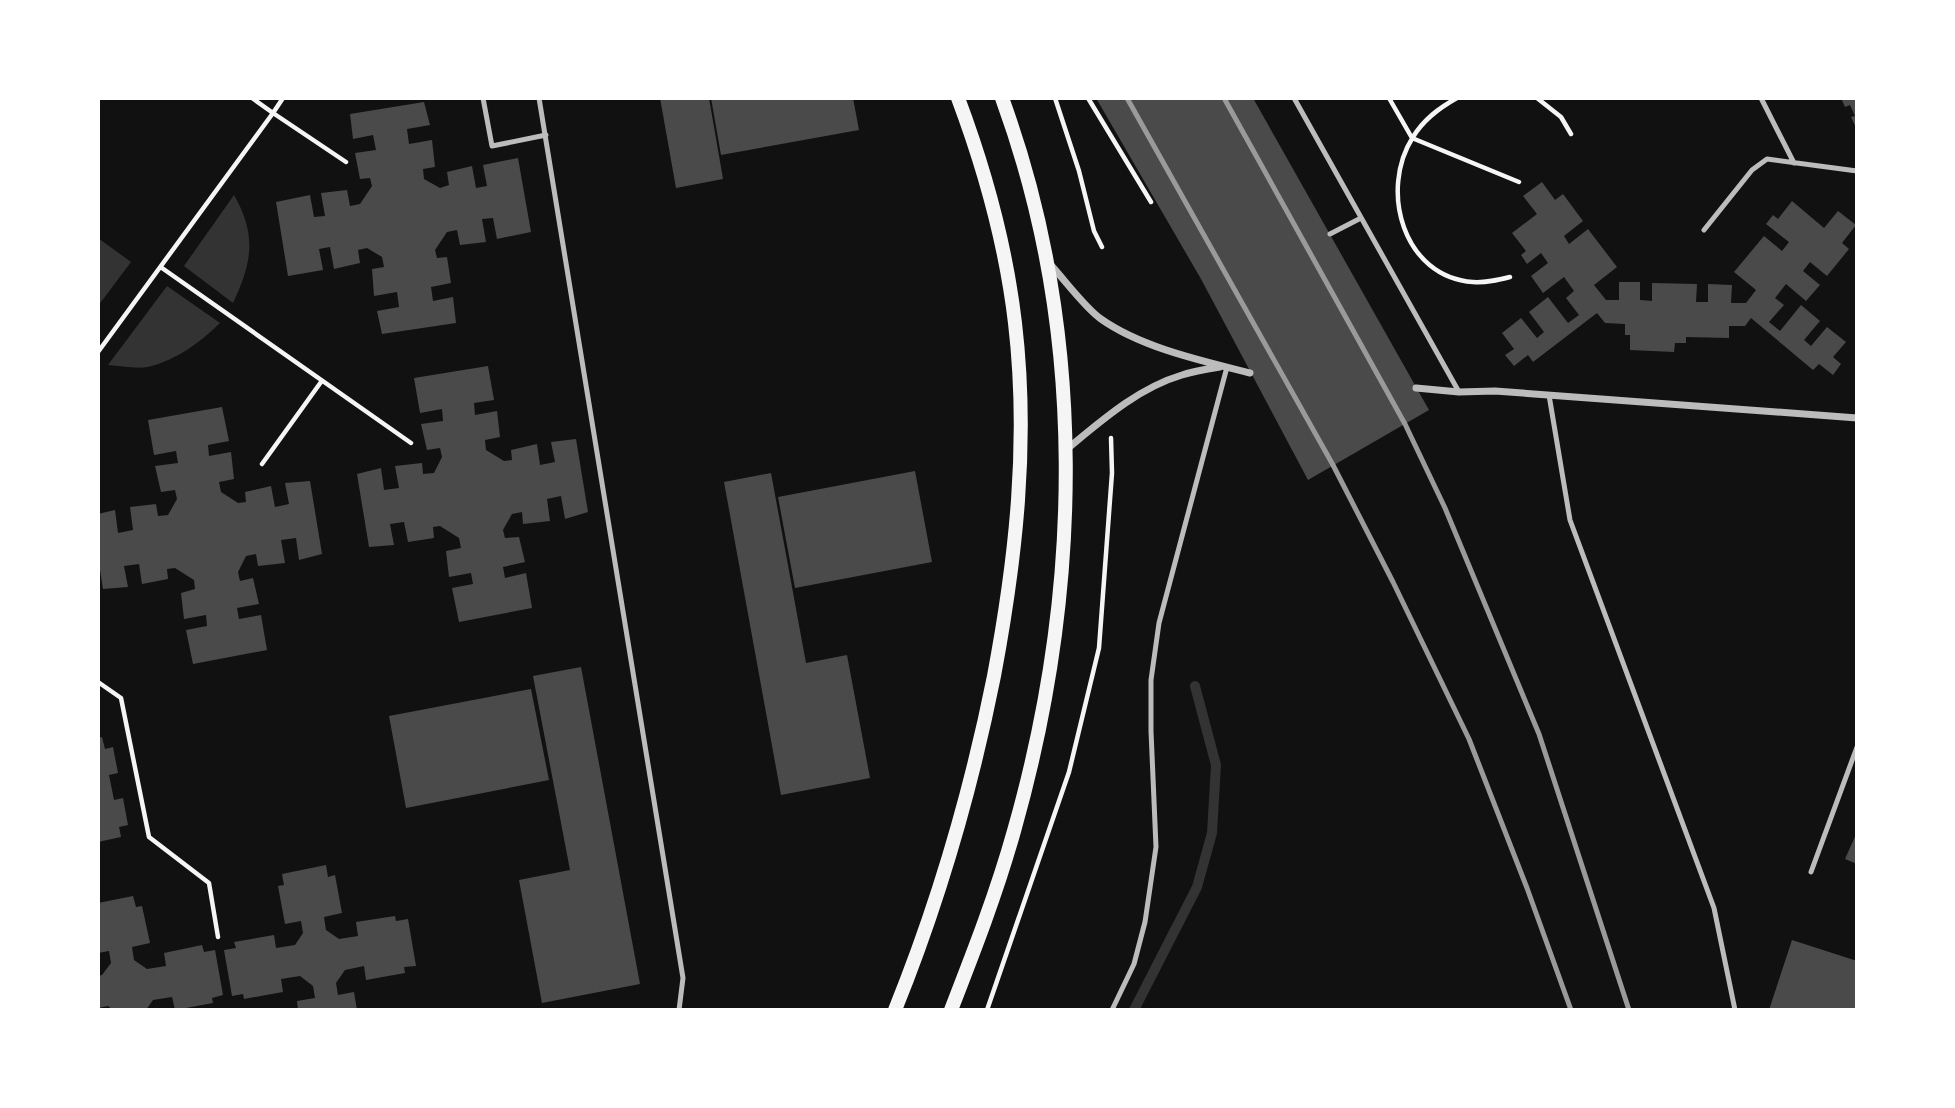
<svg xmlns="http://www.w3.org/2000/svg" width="1955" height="1108" viewBox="0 0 1955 1108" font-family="Arial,sans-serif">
	<rect width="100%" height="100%" fill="#111"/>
	<!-- water -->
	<path fill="#333" d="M234 195C257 235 252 263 233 303L184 266Z
		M98 238 131 262 98 306Z
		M167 286 220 323C200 343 176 360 148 367 136 369 120 366 108 365Z"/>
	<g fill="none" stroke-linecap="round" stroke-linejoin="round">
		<!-- stream -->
		<path stroke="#333" stroke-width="10" d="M1134 1010 1197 887 1212 833 1216 765 1195 686"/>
	</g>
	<!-- building -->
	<path fill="#4a4a4a" d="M660 98H709L723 179 676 188Z
		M711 98H853L859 130 721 155Z
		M1096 98H1253L1429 410 1308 480 1201 279Z
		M1841 98H1857V130L1851 117 1855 116 1850 105 1845 107Z
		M424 102 430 125 407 129 409 144 432 140 435 167 423 169 424 179 440 188 449 185 447 172 472 166 476 188 487 186 483 165 518 158 531 232 497 239 493 218 482 219 486 242 460 245 457 230 447 232 435 250 437 258 447 257 451 283 431 287 433 301 453 297 456 323 382 334 377 311 399 307 397 292 374 296 372 269 384 267 382 257 367 248 358 250 360 263 334 269 330 247 319 249 323 270 288 276 276 202 310 195 314 217 325 216 321 193 347 190 350 206 360 204 372 186 370 178 360 179 355 153 376 150 373 135 353 139 350 114Z
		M1542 182 1555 200 1563 194 1583 221 1564 236 1569 244 1588 229 1617 267 1594 285 1606 300H1619V282H1640V300L1652 301V283L1697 284 1696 302H1708V284L1732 285 1731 303H1746L1756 290 1734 272 1764 236 1782 251 1789 242 1766 224 1773 215 1778 219 1792 201 1824 228 1838 211 1856 225 1842 243 1849 249 1827 276 1810 262 1803 271 1820 285 1806 301 1786 284 1775 298 1784 305 1769 322 1780 331 1801 305 1820 321 1804 340 1811 346 1827 327 1846 342 1833 357 1841 364 1833 375 1819 364 1813 370 1751 318 1745 326H1729V338L1686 337V343H1675L1674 352 1630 350V335H1625V324L1605 323 1597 313 1533 362 1528 355 1514 366 1505 355 1514 349 1502 333 1521 318 1537 338 1544 332 1529 312 1548 297 1568 323 1579 315 1566 298 1574 291 1564 277 1543 293 1531 276 1548 263 1541 253 1527 264 1521 255 1526 251 1512 233 1537 214 1523 196Z
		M488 366 494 400 474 403 475 415 497 411 500 437 485 440 486 450 504 461 512 460 511 450 537 444 540 465 555 462 551 442 576 439 588 512 565 519 561 496 547 499 550 521 523 524 522 512 512 514 503 530 505 538 519 537 525 562 503 567 505 578 526 573 532 608 459 622 452 588 473 584 471 573 449 577 446 551 461 548 459 538 440 526 433 527 434 538 408 542 404 522 390 524 394 545 369 547 357 474 381 468 384 490 399 488 395 466 422 463 423 474 434 473 442 457 440 448 427 450 421 424 443 421 442 409 420 413 414 378Z
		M222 407 229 441 208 445 209 456 231 452 234 479 219 482 221 492 238 503 246 502 245 492 271 486 275 507 289 504 285 483 310 481 322 554 299 560 296 538 281 540 285 563 258 566 256 554 246 556 238 572 240 581 253 578 259 604 237 608 239 619 261 615 267 650 193 664 186 630 207 626 206 615 184 619 181 593 195 589 194 580 175 568 167 569 168 579 142 584 139 564 124 566 128 587 103 589 98 557V514L115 510 118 533 133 530 130 507 156 504 158 516 168 515 177 499 175 490 161 492 155 466 178 463 176 451 154 455 148 420Z
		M915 471 932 562 795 588 778 497Z
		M771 473 806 663 847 655 870 778 781 795 724 482Z
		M581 667 640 984 542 1003 519 880 570 870 533 676Z
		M531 689 549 780 406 808 389 716Z
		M102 737 105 749 113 747 118 773 109 775 114 800 123 798 128 825 119 827 121 837 98 842V738Z
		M1857 832V864L1845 859Z
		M326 865 328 877 335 875 342 913 324 917 326 930 339 939 358 936 356 922 395 916 396 921 408 919 416 966 404 967 405 973 366 980 364 966 345 970 336 983 338 995 354 992 357 1010H298L297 1001 315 998 313 986 300 976 281 979 283 992 244 999 243 994 232 996 224 950 236 948 234 942 274 935 276 948 295 945 303 933 301 921 285 924 278 886 284 885 282 874Z
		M133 896 136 907 142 906 150 943 132 947 134 960 147 969 166 966 164 953 202 945 204 952 215 950 223 995 212 998 213 1003 175 1010 172 997 153 1000 146 1010H113L108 1006 98 1008V976L102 975 111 963 109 951 98 953V903Z
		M1792 940 1857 961V1010H1769Z"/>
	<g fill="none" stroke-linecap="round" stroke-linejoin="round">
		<!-- path -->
		<path stroke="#f5f5f5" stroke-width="4.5" d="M283 98 273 113 346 162
			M1055 98 1079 171 1094 231 1102 247
			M1088 98 1151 202
			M1389 98 1412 138 1519 182
			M1457 98C1439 108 1424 119 1413 137 1379 190 1403 277 1473 282 1486 283 1498 280 1510 277
			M1537 98 1561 117 1571 134
			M162 268 411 443
			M98 352 273 113 252 98
			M262 464 321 382
			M98 682 121 698 149 837 209 883 218 937
			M987 1010 1069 772 1099 648 1112 473 1111 438"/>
		<!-- service -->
		<path stroke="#bcbcbc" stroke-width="5" d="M483 98 492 146 546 135
			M539 98 683 978 679 1010
			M1294 98 1459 392
			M1761 98 1794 163
			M1704 230 1752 170 1767 159 1857 171
			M1330 234 1361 218
			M1549 395 1570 520 1714 908 1735 1010
			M1811 872 1857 747
			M1112 1010 1134 964 1145 922 1156 847 1151 731V680L1159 623 1227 367"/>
		<!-- minor -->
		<path stroke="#bcbcbc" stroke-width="7" d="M1049 263C1064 279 1085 308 1101 319 1142 348 1203 361 1250 373
			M1416 388 1459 392 1495 391 1857 418
			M1067 449C1101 421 1138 388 1182 375 1194 371 1207 369 1220 367"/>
		<!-- secondary -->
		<path stroke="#f5f5f5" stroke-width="14" d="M895 1010C939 901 971 791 994 676 1016 559 1029 442 1015 323 1006 246 985 170 958 98
			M951 1010C974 951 997 892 1014 831 1082 592 1088 333 1002 98"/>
		<!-- rail -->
		<path stroke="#9a9a9a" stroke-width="5" d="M1127 98 1333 465 1393 582 1469 739 1527 888 1571 1010
			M1224 98 1405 424 1445 508 1539 734 1629 1010"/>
	</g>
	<!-- border -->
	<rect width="1955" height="1108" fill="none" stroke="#ffffff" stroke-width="200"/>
</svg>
